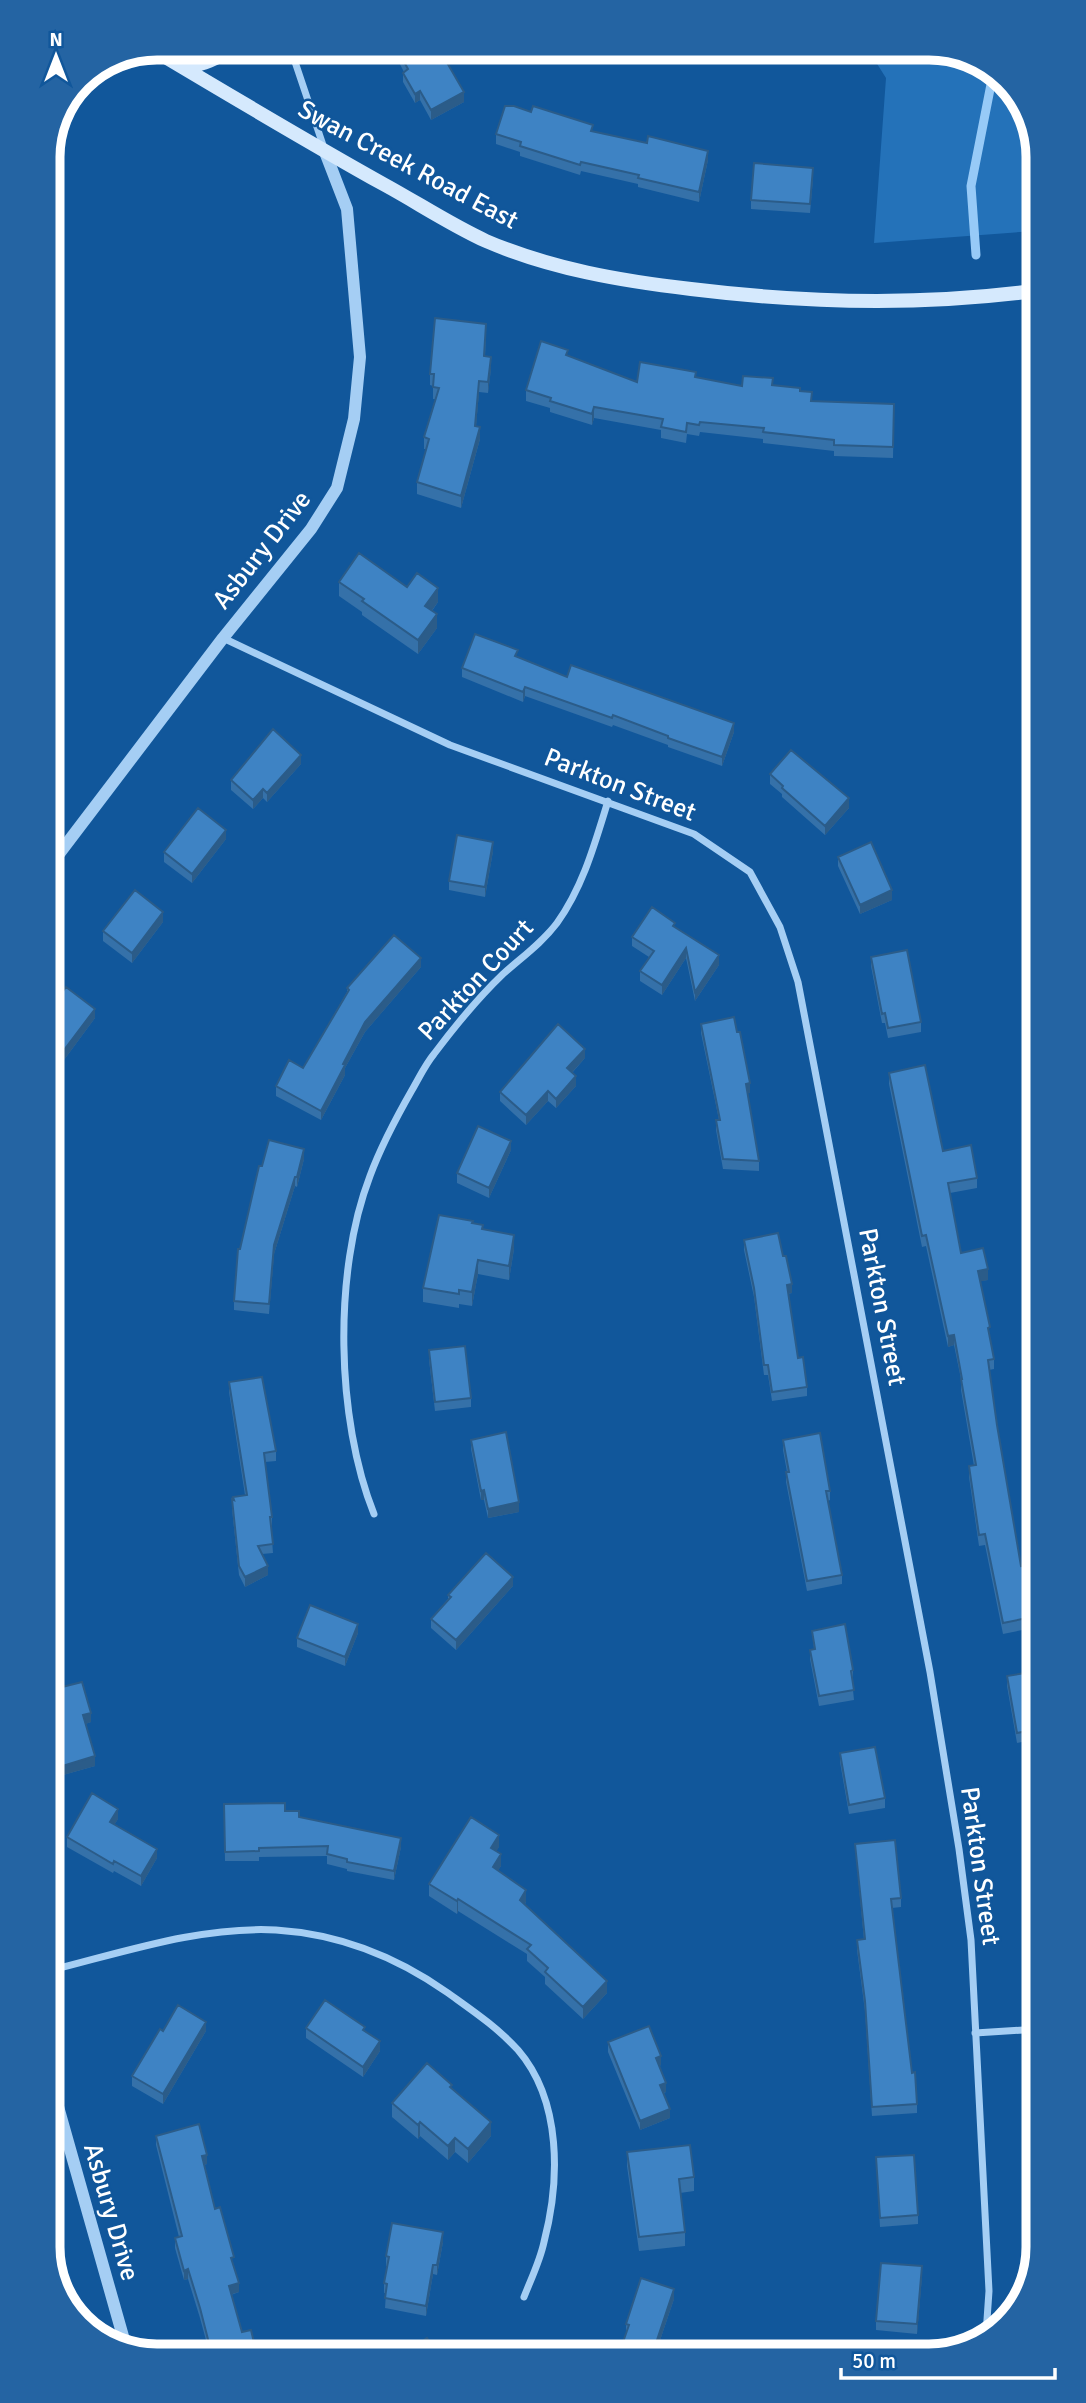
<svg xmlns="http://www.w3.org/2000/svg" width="1086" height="2403" viewBox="0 0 1086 2403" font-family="Signika,sans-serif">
	<rect width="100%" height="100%" fill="#11579b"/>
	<!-- green -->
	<path fill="#2472b9" d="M867 48H937L996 70 1033 121V231L874 243 886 78Z"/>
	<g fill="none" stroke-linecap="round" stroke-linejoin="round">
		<!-- stream -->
		<path stroke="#97caf7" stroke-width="9" d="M976 255 971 186 994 69"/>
		<!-- minor -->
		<path stroke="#a5cef4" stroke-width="7" d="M290 47 324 148
			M223 638 450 745 694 834 750 872 780 927 798 982 821 1102 930 1672 959 1849 971 1940 989 2291 986 2334
			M374 1514C336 1419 333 1272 370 1176 381 1146 396 1118 412 1090 419 1078 425 1065 434 1054 455 1026 478 998 503 974 522 957 542 943 557 923 583 887 595 843 608 801
			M52 1970C124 1952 201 1926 276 1930 339 1934 397 1957 448 1993 473 2011 497 2027 518 2050 562 2101 560 2181 544 2242 540 2261 531 2279 524 2297
			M975 2033 1038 2029"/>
		<!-- tertiary -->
		<path stroke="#a5cef4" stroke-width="12" d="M49 867 223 638 311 529 337 488 354 419 360 357 347 209 325 152
			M53 2089 126 2347"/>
		<!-- secondary -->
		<path stroke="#d5e9fd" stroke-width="14" d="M152 49C229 95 306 141 385 185 418 203 451 225 486 241 551 269 622 281 691 289 805 303 920 306 1033 291
			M184 68C203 64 217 60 232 47"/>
	</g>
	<!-- wall -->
	<path fill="#3571a9" d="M391 47H438L464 102 431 120 420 100 415 103 403 82V73L404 72Z
		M593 132 708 160 699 202 638 187V184L581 171 580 175 520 156V152L496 144V134Z
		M813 178 810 213 751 209V200Z
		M486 336 485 356 491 369 488 393 479 392 476 426 480 439 461 508 417 494V482L426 449H424V437L436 399H433V386L430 385V374Z
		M568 356 637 382 696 377 742 386H773L800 391 812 401 894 404 893 458 834 456V451L763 443V439L700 432 699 436 687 434 686 443 661 438V430L594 418 592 425 550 412V408L526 401V390Z
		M339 582 407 587 438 602 432 611 437 628 418 654 362 615V612L339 596Z
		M518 657 567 677 734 732 722 766 668 747V745L613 725 612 727 525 696 523 702 462 677V668Z
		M301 764 267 802 263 798 253 809 231 790V780Z
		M770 774 849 808 825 835 782 797V794L770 784Z
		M226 839 192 883 164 862V852Z
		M493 851 485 897 449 890V881Z
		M838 857 892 900 860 914 838 866Z
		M163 922 132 963 103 941V931Z
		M675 927 719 965 695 1001 686 958 662 995 640 981V971L649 957 632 946V937Z
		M871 957 921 1022V1032L888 1038 885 1023H882L871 966Z
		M421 967 365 1032 345 1068V1075L321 1120 276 1096V1086L303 1068 347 992V988Z
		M50 1009 95 1018 61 1064 50 1055Z
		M701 1024 750 1093H747L759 1161V1171L723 1169 716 1130V1120H719L701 1033Z
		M585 1058 572 1073 576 1086 556 1108 548 1101 526 1125 500 1101V1092Z
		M889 1073 943 1151 977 1178V1188L950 1193 961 1253 988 1280 980 1281 994 1359V1369L989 1370 997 1425 1021 1566 1037 1613V1627L1003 1634 985 1545 979 1546 969 1477V1466H974L961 1390V1379L954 1345 948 1347 926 1246 922 1247 889 1084Z
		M511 1150 489 1198 457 1183V1173Z
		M304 1159 297 1187 295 1186 274 1254 269 1314 234 1310V1301L240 1249 262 1166Z
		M473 1223 514 1249 509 1280 478 1274 472 1306 459 1304V1308L423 1302V1288Z
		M744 1240 783 1256 792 1293 788 1294 798 1358 807 1387V1396L772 1401 768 1375H764L754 1297 744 1250Z
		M429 1350 471 1398V1407L435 1411 429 1360Z
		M229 1382 276 1451V1461L265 1462 272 1517V1526H271L273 1553 262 1554 268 1575 245 1587 239 1575 232 1509V1499L233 1500 245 1495 229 1392Z
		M471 1440 519 1512 488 1518 484 1500H481L471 1449Z
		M783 1440 830 1491V1500L828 1501 842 1575V1584L807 1591 786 1482V1472H787L783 1450Z
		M513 1586 456 1650 431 1628V1619L448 1599V1595Z
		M812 1631 853 1670V1680H852L854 1700 819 1706 810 1659V1650L814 1649Z
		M358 1633 345 1666 297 1647V1638Z
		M51 1649 62 1687 91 1722 85 1724 95 1766 56 1777 52 1764Z
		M1037 1671V1739L1017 1743 1007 1686V1676Z
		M840 1753 885 1798V1808L849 1814 840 1762Z
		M1035 1777H1037L1038 1853 1035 1854 1033 1822V1812H1036Z
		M224 1804 285 1811 299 1817 401 1847 394 1880 347 1871V1869L327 1864V1856L259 1857V1861H225Z
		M118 1819 114 1825 157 1858 141 1886 114 1871 113 1873 67 1847V1837Z
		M855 1844 901 1898V1907L892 1908 912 2073 917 2104V2113L872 2116 865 2011 857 1950V1940H864Z
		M499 1847 496 1851 501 1866 498 1870 526 1902 525 1904 607 1993 583 2019 545 1984V1977L527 1961V1954L458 1911 457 1914 429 1896V1884Z
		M306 2028 365 2031 380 2051 363 2077 306 2038Z
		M163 2031H206L163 2104 132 2086V2076Z
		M608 2042 661 2065 659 2066 666 2092 664 2093 670 2118 640 2130 608 2052Z
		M452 2089 491 2136 468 2163 455 2152 448 2160 420 2136 418 2139 392 2117V2103Z
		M156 2136 207 2164 204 2165 215 2209 234 2266 239 2292 231 2295 242 2332 257 2355H210L200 2318 188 2279 184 2280 175 2248V2238L179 2237 156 2145Z
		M627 2152 694 2177V2191L680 2193 685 2232V2246L639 2251 627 2166Z
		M876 2157 918 2215V2224L880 2227Z
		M443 2242 437 2275 433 2274 426 2316 385 2308 386 2293H384V2283L387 2266H386V2256Z
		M922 2276 917 2334 876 2330V2321Z
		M674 2299 656 2352H622V2345L626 2333V2324Z"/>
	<!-- shaded-wall -->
	<path fill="#2b5c89" d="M420 91V100L415 103V94Z
		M464 92V102L431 120V110Z
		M708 151V160L699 202V192Z
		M491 357V369L488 393V382Z
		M479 381V392L475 438V426Z
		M594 407V418L592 425V414Z
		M480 427V439L461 508V496Z
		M438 588V602L425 620V606Z
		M437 614V628L418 654V640Z
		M525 687V696L523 702V692Z
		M734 723V732L722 766V757Z
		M301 755V764L267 802V793Z
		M263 789V798L253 809V800Z
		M849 798V808L825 835V826Z
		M226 830V839L192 883V874Z
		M493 842V851L485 897V887Z
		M892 890V900L860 914V905Z
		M163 912V922L132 963V953Z
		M686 948V958L662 995V985Z
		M719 955V965L695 1001V992Z
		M421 958V967L365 1032 345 1068V1075L321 1120V1111L343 1064 365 1022Z
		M95 1009V1018L61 1064V1054Z
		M585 1049V1058L567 1078V1068Z
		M576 1076V1086L556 1108V1099Z
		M750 1083V1093H746V1084Z
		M548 1091V1101L526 1125V1115Z
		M511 1141V1150L489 1198V1188Z
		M304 1149V1159L297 1187V1177Z
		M295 1177V1186L274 1254 269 1314 274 1245Z
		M514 1235V1249L509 1280V1266Z
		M478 1260V1274L472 1306V1292Z
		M988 1269V1280L978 1282V1271Z
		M792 1284V1293L787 1294V1285Z
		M954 1335V1345L948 1347V1336Z
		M484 1490V1500H481V1491Z
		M519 1502V1512L488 1518V1509Z
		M268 1566V1575L245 1587V1577Z
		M513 1577V1586L456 1650V1640Z
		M358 1624V1633L345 1666V1657Z
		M91 1713V1722L83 1725V1715Z
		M95 1756V1766L56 1777V1768Z
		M118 1809V1819L110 1832V1822Z
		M499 1835V1847L491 1860V1848Z
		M401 1838V1847L394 1880V1871Z
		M157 1849V1858L141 1886V1876Z
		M501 1854V1866L493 1879V1867Z
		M526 1890V1902L520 1912V1900Z
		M458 1899V1911L457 1914V1901Z
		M607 1981V1993L583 2019V2007Z
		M206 2022V2031L163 2104V2094Z
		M380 2041V2051L363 2077V2067Z
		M661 2056V2065L656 2068V2058Z
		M666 2083V2092L660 2094V2085Z
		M670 2109V2118L640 2130V2121Z
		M420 2122V2136L418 2139V2125Z
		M491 2122V2136L468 2163V2149Z
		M455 2138V2152L448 2160V2146Z
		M207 2155V2164L202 2165V2156Z
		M443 2232V2242L437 2275V2265Z
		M433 2265V2274L426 2316V2306Z
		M922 2266V2276L917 2334V2324Z
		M188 2269V2279L184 2280V2271Z
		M239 2283V2292L229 2295V2286Z
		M674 2289V2299L656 2352H653Z"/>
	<!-- building -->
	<path fill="#3e83c4" stroke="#2b5c89" stroke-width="2" d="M396 47H438L464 92 431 110 420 91 415 94 403 73 408 69Z
		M505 106H514L531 112 533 106 593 125 591 131 647 143 648 136 708 151 699 192 638 178 639 175 581 162 580 165 520 146 521 142 496 134Z
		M754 163 813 168 810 204 751 200Z
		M435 318 486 324 484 356 491 357 488 382 479 381 475 426 480 427 461 496 417 482 429 439 424 437 439 388 433 387 434 374H430Z
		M541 341 568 350 566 355 637 382 640 362 696 372 695 377 742 386 743 376 773 378 772 385 800 388V391L812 392 811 401 894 404 893 447 834 445V440L763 432 764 428 700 422 699 425 687 423 686 432 661 427 663 419 594 407 592 414 550 401 551 398 526 390Z
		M359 553 407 587 417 573 438 588 425 606 437 614 418 640 362 601 364 599 339 582Z
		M475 634 518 650 515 656 567 677 571 665 734 723 722 757 668 738V736L613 715 612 718 525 687 523 692 462 668Z
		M273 729 301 755 267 793 263 789 253 800 231 780Z
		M791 750 849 798 825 826 782 788 783 786 770 774Z
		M198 808 226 830 192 874 164 852Z
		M457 835 493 842 485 887 449 881Z
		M871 842 892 890 860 905 838 857Z
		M135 890 163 912 132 953 103 931Z
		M652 907 675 923 673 926 719 955 695 992 686 948 662 985 640 971 654 951 632 937Z
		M394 935 421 958 365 1022 343 1064 345 1065 321 1111 276 1086 289 1060 303 1068 349 990 347 988Z
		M907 950 921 1022 888 1028 885 1013 882 1014 871 957Z
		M66 987 95 1009 61 1054 50 1046V1009Z
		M734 1017 737 1032H740L750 1083 746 1084 759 1161 723 1159 716 1120H720L701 1024Z
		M558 1024 585 1049 567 1068 576 1076 556 1099 548 1091 526 1115 500 1092Z
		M925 1065 943 1151 971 1145 977 1178 948 1183 961 1253 983 1248 988 1269 978 1271 990 1327 988 1328 994 1359 988 1360 997 1425 1021 1566 1028 1565 1037 1613V1616L1003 1623 985 1534 979 1535 969 1466 976 1465 961 1379H962L954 1335 948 1336 926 1235 922 1236 889 1073Z
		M478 1126 511 1141 489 1188 457 1173Z
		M269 1140 304 1149 297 1177H295L274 1245 269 1304 234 1301 238 1249H240L259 1166H262Z
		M439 1215 473 1221 472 1223 483 1225 482 1229 514 1235 509 1266 478 1260 472 1292 459 1290V1294L423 1288Z
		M778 1233 783 1256H786L792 1284 787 1285 798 1358 803 1357 807 1387 772 1392 768 1365H764L754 1288 744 1240Z
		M465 1346 471 1398 435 1402 429 1350Z
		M262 1377 276 1451 264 1453 272 1517H270L273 1544 258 1546 268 1566 245 1577 239 1566 232 1499 234 1500 233 1497 247 1495 229 1382Z
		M506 1432 519 1502 488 1509 484 1490 481 1491 471 1440Z
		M820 1433 830 1491H826L842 1575 807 1581 786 1472H789L783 1440Z
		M486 1553 513 1577 456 1640 431 1619 451 1597 448 1595Z
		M310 1605 358 1624 345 1657 297 1638Z
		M845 1624 853 1670 851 1671 854 1690 819 1696 810 1650 815 1649 812 1631Z
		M51 1649 62 1687 82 1682 91 1713 83 1715 95 1756 56 1768 52 1754Z
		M1037 1671V1729L1017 1733 1007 1676Z
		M875 1747 885 1798 849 1805 840 1753Z
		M1035 1777H1037L1038 1844H1035L1033 1812H1037Z
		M92 1793 118 1809 110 1822 157 1849 141 1876 114 1861 113 1864 67 1837Z
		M285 1803V1811H299V1817L401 1838 394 1871 347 1862V1859L327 1854 328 1846 259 1848V1851L225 1852 224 1804Z
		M471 1817 499 1835 491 1848 501 1854 493 1867 526 1890 520 1900 607 1981 583 2007 545 1972 548 1968 527 1949 531 1945 458 1899 457 1901 429 1884Z
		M895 1840 901 1898 891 1899 912 2073 915 2072 917 2104 872 2107 865 2001 857 1940 865 1939 855 1844Z
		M325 2000 365 2027 363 2030 380 2041 363 2067 306 2028Z
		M178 2005 206 2022 163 2094 132 2076 160 2029 163 2031Z
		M649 2026 661 2056 656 2058 666 2083 660 2085 670 2109 640 2121 608 2042Z
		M427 2063 452 2085 450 2087 491 2122 468 2149 455 2138 448 2146 420 2122 418 2125 392 2103Z
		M199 2124 207 2155 202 2156 215 2209 220 2207 234 2257 231 2258 239 2283 229 2286 242 2332 251 2330 257 2355H212L200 2308 188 2269 184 2271 175 2238 182 2236 156 2136Z
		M690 2145 694 2177 679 2179 685 2232 639 2237 627 2152Z
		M914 2155 918 2215 880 2218 876 2157Z
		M392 2223 443 2232 437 2265H433L426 2306 385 2298 387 2284 384 2283 389 2257 386 2256Z
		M881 2263 922 2266 917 2324 876 2321Z
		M641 2278 674 2289 653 2352H644L622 2345 629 2325 626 2324Z
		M427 2338 439 2353 406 2354Z"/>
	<g text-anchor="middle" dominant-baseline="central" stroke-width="5" stroke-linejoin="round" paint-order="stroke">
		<!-- street labels -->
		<g font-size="26" fill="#fff" stroke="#11579b">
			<text transform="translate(408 165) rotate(28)">Swan Creek Road East</text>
			<text transform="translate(262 550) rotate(-52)">Asbury Drive</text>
			<text transform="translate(620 785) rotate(21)">Parkton Street</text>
			<text transform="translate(476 980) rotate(-47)">Parkton Court</text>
			<text transform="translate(882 1307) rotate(79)">Parkton Street</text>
			<text transform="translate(980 1866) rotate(82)">Parkton Street</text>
			<text transform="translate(111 2212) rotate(74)">Asbury Drive</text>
		</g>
	</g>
	<!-- crop -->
	<path d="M0 0H1086V2403H0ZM157 60H929A97 97 0 0 1 1026 157V2247A97 97 0 0 1 929 2344H157A97 97 0 0 1 60 2247V157A97 97 0 0 1 157 60Z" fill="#2464a3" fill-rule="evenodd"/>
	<path fill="none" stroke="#fff" stroke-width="9" d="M157 60H929A97 97 0 0 1 1026 157V2247A97 97 0 0 1 929 2344H157A97 97 0 0 1 60 2247V157A97 97 0 0 1 157 60Z"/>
	<!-- north arrow -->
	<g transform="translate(56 56)" stroke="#11579b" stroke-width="5" paint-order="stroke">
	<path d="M0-5L12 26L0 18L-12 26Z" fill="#ffffff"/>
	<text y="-10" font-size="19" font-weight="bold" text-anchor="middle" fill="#ffffff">N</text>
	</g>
	<!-- scale -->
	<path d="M841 2368v10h214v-10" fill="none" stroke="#ffffff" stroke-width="3.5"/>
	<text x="852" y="2368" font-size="21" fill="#ffffff" stroke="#11579b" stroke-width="5" paint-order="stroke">50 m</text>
</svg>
